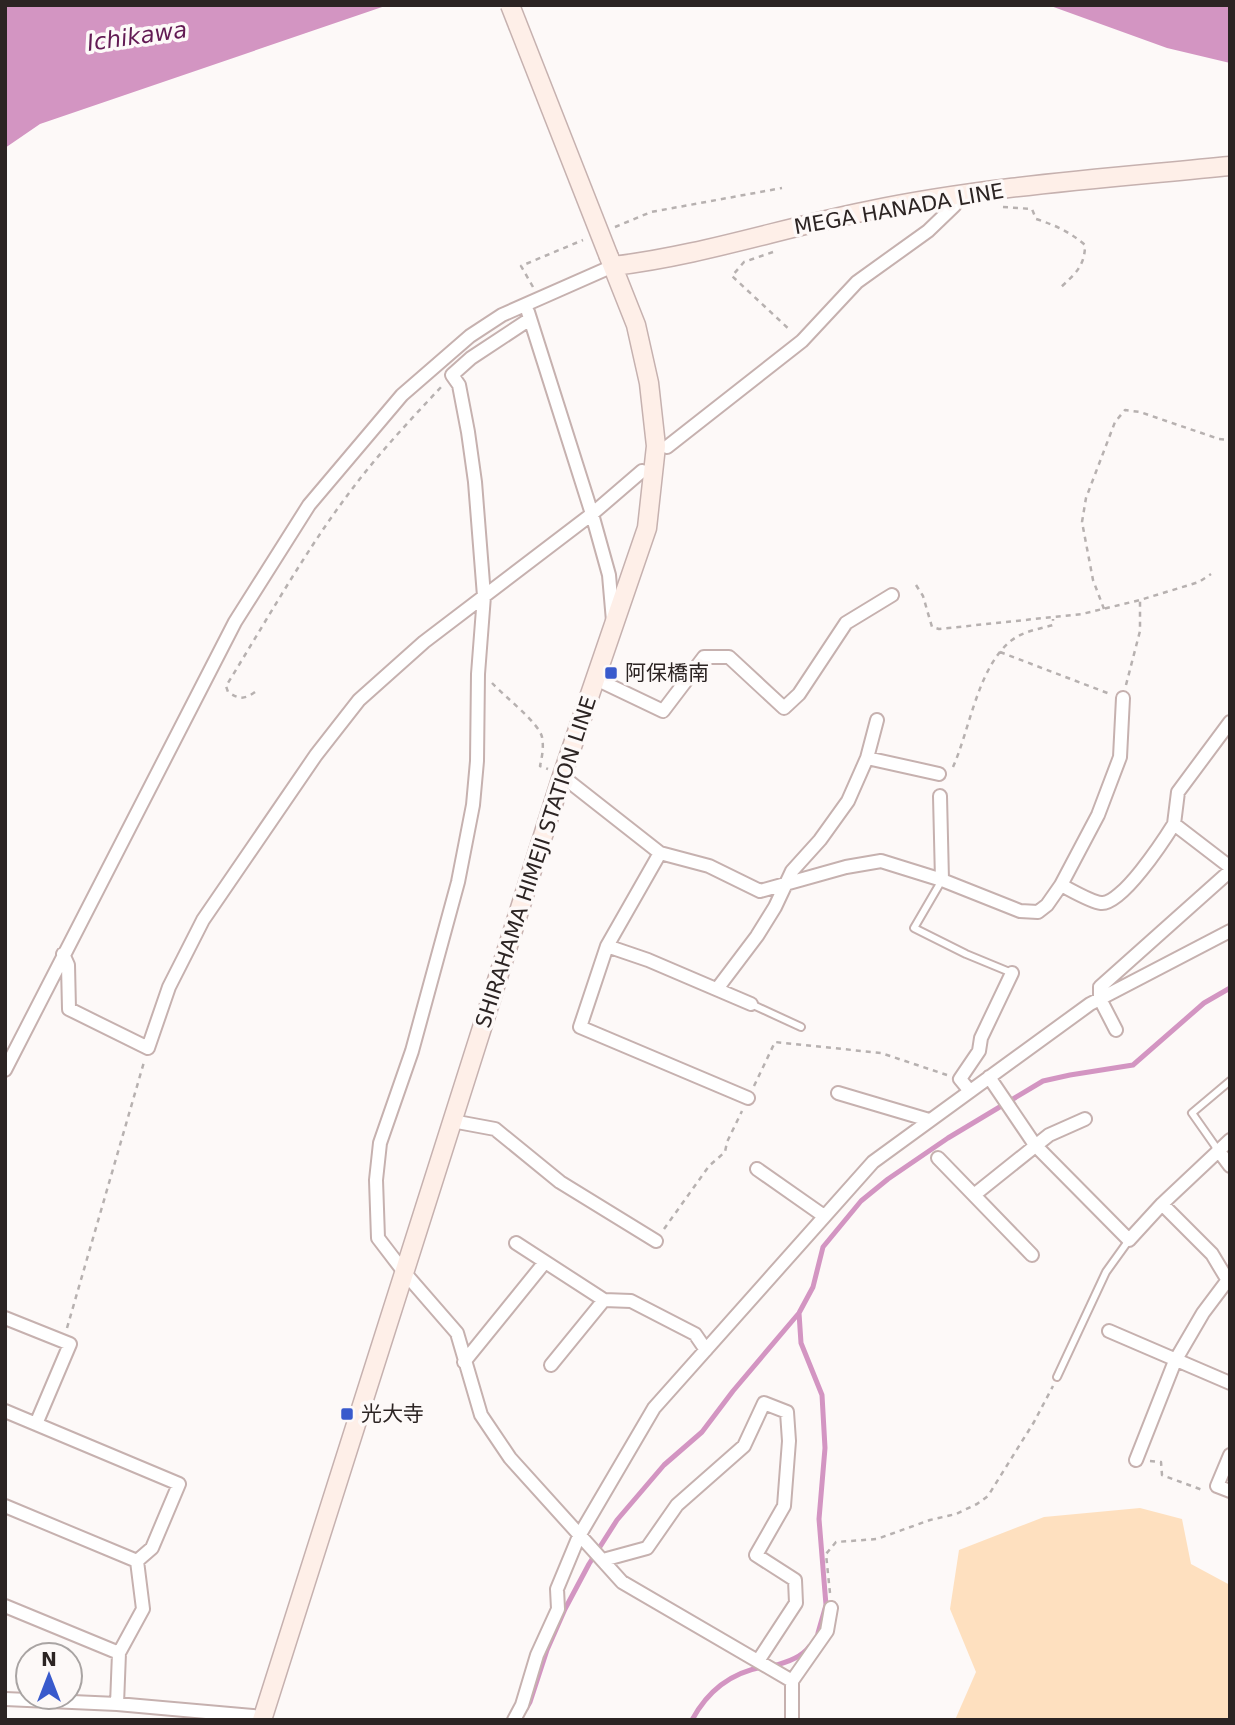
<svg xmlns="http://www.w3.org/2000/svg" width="1235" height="1725" viewBox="0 0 1235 1725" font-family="'DejaVu Sans','Noto Sans JP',sans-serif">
	<rect width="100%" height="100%" fill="#fdf9f8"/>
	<!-- green -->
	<path fill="#fee0bf" d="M1140 1508 1182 1519 1191 1564 1230 1585V1720H955L976 1672 950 1609 959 1550 1044 1517Z"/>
	<!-- water -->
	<path fill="#d395c2" d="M5 5H388L40 124 5 148Z
		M1048 5H1230V63L1167 48Z"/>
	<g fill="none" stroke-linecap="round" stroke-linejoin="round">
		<!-- stream -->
		<path stroke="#d395c2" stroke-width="5" d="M799 1313 801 1343 822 1395 825 1448 819 1519 826 1605 818 1633
			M772 1666C785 1663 801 1658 809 1647
			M526 1709 530 1702 547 1650 565 1609 589 1564 617 1520 664 1465 702 1432 733 1391 799 1313 813 1287 823 1247 861 1201 888 1179 948 1138 1043 1081 1070 1075 1133 1065 1204 1003 1230 988
			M692 1720C707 1692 731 1673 762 1667"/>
		<defs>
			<path id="service" d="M942 880 914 928 966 954 1012 973
				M751 1004 801 1027
				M1218 1150 1192 1113 1230 1081
				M1057 1377 1106 1272 1129 1240"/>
			<path id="minor" d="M528 312 592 514 609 575 613 621
				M530 319 471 358 452 375 459 385 468 432 475 482 484 596 478 674 477 761 473 805 458 882 412 1051 380 1143 376 1180 378 1238 404 1272 457 1333 481 1415 510 1458 622 1582 792 1681
				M667 447 802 341 857 282 928 231 954 206 955 194
				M596 679 663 711 704 657H729L784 708 799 694 846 623 892 595
				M867 758 939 774
				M562 776 660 853 709 866 760 891 846 867 881 861 942 880 1020 911 1038 912 1047 905 1061 885C1071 890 1091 902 1101 903 1121 906 1164 840 1174 824L1230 867
				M940 796 942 880
				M1174 824 1178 792 1230 722
				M660 853 607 946 580 1027 748 1098
				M1061 885 1098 815 1120 757 1123 698
				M607 946 648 960 751 1004
				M63 954 68 965 69 1009 148 1048 169 987 203 920 316 755 359 700 424 642 592 514 642 471
				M717 989 757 936 775 907 792 871 820 840 848 801 867 758 877 720
				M1116 1030 1100 999V987L1230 871
				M5 1070 235 622 309 505 402 395 470 336 502 315 613 266
				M989 1077 1035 1145 1129 1240 1162 1204 1230 1140
				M969 1090 960 1079 979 1051 981 1038 1012 973
				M838 1093 929 1120
				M452 1121 495 1129 560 1182 656 1241
				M1218 1150 1230 1166
				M938 1158 1032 1255
				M757 1169 824 1216
				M974 1195 1049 1135 1085 1119
				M1162 1204 1212 1254 1227 1279
				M516 1243 604 1300 631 1301 695 1334 706 1350
				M5 1318 70 1344 36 1424
				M1109 1331 1230 1383
				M464 1362 545 1262
				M551 1365 604 1300
				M5 1411 179 1484 152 1548 137 1561 143 1609 119 1653 117 1704
				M1230 1455 1217 1486 1230 1491
				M1136 1460 1175 1361 1203 1313 1230 1277
				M5 1506 137 1561
				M603 1560 647 1548 677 1505 744 1446 764 1403 787 1412 789 1441 784 1506 756 1555 795 1580 796 1603 758 1661
				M5 1606 119 1653
				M5 1699 117 1704 263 1717
				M514 1720 522 1705 537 1655 558 1609 557 1589 579 1536 654 1408 873 1162 1090 1004 1230 931
				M792 1720V1681L827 1631 831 1608"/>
			<path id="secondary" d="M613 266C699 256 782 228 867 211 986 186 1109 178 1230 166
				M262 1720 562 776 647 528 656 446 649 383 636 325 609 257"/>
		</defs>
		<!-- service casing -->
		<use href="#service" stroke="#c6b1af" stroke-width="10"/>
		<!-- minor casing -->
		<use href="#minor" stroke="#c6b1af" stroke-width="16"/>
		<!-- secondary casing -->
		<use href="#secondary" stroke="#c6b1af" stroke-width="21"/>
		<!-- path -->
		<path stroke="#b7b1b0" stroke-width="2.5" stroke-dasharray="5 5" stroke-linecap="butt" d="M1003 207 1032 209 1036 219C1055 225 1070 232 1085 245 1085 266 1075 274 1060 288
			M615 227 651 212 782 188
			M773 252 744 262 732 276 791 331
			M533 287 521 266 583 240
			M916 585 923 596 932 627 939 629 1082 614 1140 600 1199 582 1211 574
			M1104 609 1093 580 1082 522 1086 498 1115 422 1125 410 1140 412 1219 439 1230 440
			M1000 652 1110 694
			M492 683C504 696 539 723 542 737 544 747 542 757 540 766L548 769
			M1126 685 1140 631V600
			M255 692C244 700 239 699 228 692L226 686C267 620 305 551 352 489 380 452 412 418 443 385
			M953 767C970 729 978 666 1012 640 1024 631 1039 629 1053 625V619
			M754 1086 775 1042 881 1053 947 1075
			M664 1229 709 1166 725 1152 727 1142 742 1111
			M67 1328 144 1062
			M1150 1461 1161 1462 1162 1475 1205 1491
			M830 1593 826 1554 836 1542 877 1539 930 1520 956 1514 977 1504 988 1496 1034 1422 1053 1386"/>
		<!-- service -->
		<use href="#service" stroke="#fff" stroke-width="6"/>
		<!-- minor -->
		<use href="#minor" stroke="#fff" stroke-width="12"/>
		<!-- secondary -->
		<use href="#secondary" stroke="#feefe8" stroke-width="18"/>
		<defs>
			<path id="secondary-bridge" d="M510 5 609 257"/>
		</defs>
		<!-- secondary-bridge casing -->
		<use href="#secondary-bridge" stroke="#c6b1af" stroke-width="21" stroke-linecap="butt"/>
		<!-- secondary-bridge -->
		<use href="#secondary-bridge" stroke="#feefe8" stroke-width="18"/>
	</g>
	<!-- markers -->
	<g fill="#395acc" stroke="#fdf9f8" stroke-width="2.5">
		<rect x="604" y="666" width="14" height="14" rx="3.5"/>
		<rect x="340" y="1407" width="14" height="14" rx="3.5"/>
	</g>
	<g text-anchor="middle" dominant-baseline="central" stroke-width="7" stroke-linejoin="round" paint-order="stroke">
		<!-- street labels -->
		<g font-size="21" fill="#2c2423" stroke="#fdf9f8">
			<text transform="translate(899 209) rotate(-10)">MEGA HANADA LINE</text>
			<text transform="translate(536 862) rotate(-72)">SHIRAHAMA HIMEJI STATION LINE</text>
		</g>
		<!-- poi labels -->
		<g font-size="21" fill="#2c2423" stroke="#fdf9f8" text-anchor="start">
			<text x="625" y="673">阿保橋南</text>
			<text x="361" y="1414">光大寺</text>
		</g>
		<!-- water labels -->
		<g font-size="23" font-style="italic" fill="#621a53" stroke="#fdf9f8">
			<text transform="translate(137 36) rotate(-8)">Ichikawa</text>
		</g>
	</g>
	<!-- border -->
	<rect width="1235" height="1725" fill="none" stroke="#2c2423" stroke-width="14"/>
	<!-- north arrow -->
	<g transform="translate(49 1676)"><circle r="33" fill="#fdf9f8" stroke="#a9a4a3" stroke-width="2"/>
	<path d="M0-5L12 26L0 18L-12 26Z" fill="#395acc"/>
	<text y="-10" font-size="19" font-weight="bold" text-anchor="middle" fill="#2c2423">N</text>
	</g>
</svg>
